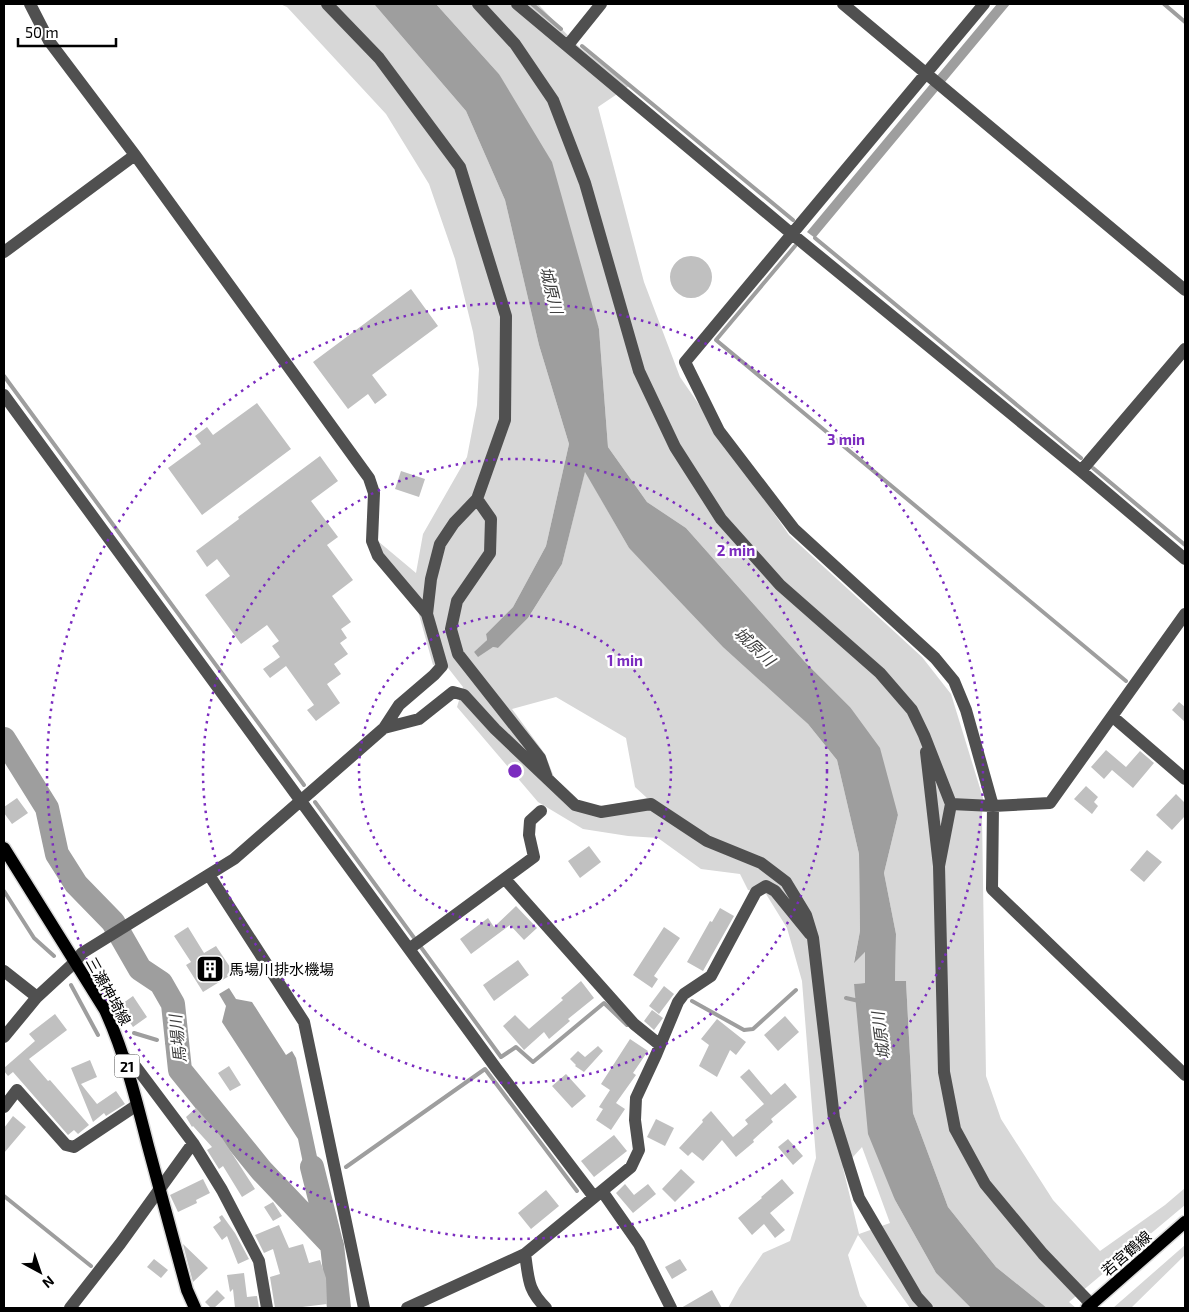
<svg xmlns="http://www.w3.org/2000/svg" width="1189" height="1312" viewBox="0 0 1189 1312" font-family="'Exo 2','Noto Sans JP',sans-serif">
	<rect width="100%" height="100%" fill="#fff"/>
	<!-- green -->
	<path fill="#d7d7d7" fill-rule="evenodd" d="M280 4H374L466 111 505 200 539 345 569 444 546 546 513 607 486 634 487 640 474 653 493 647 498 648 528 618 562 564 585 471 629 548 808 724 837 760 859 854 860 931 854 962 866 951 865 983 854 984 895 1200 936 1273 971 1308H910L858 1235 848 1255 860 1296 868 1308H728L739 1288 763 1253 790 1241 816 1158 802 981 787 928 766 894 748 890 740 874 701 869 658 838 628 836 583 829 538 802 457 707 463 687 445 664 433 665 418 611 370 552 379 542 416 573 423 534 467 457 477 405 479 369 473 332 455 259 429 184 386 114 287 7ZM556 697 626 738 635 787 647 798 598 807 581 802 554 777 545 754 512 709ZM862 1147 890 1223 859 1234 843 1168Z
		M436 4H538L578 46 629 86 598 107 644 282 680 377 789 535 922 657 951 694 983 798 982 816 986 1076 1001 1119 1053 1200 1100 1251 1165 1205 1185 1188V1205L1069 1302 1076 1308H1047L996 1267 948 1207 913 1113 906 981H895L896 934 884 873 898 815 850 707 805 662 686 528 647 502 608 447 599 329 499 74Z
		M1185 1245V1255L1131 1308H1113Z"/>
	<!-- water -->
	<path fill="#9e9e9e" d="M374 4H436L499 74 552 162 599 329 608 447 647 502 686 528 805 662 850 707 880 748 898 815 884 873 896 934 895 981H906L913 1113 948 1207 996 1267 1047 1308H971L936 1273 895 1200 868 1134 854 984 865 983V952L854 963 860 931 859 854 837 760 808 724 723 647 629 548 585 472 562 564 528 618 498 648 493 647 478 657 474 652 487 640 486 634 513 607 546 546 569 444 539 345 505 200 466 111Z
		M997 4H1010L815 238 807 232Z
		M229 988 236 999 252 1002 286 1055 292 1051 296 1058 326 1199 310 1197 298 1139 222 1022 226 1006 219 994Z"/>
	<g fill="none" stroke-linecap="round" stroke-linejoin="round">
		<!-- stream -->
		<path stroke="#9e9e9e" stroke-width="4" d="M532 4 561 29
			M1164 4 1185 22
			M582 46 793 220
			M815 238 1081 458
			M795 246 716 340 1126 681
			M4 376 304 785
			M1093 468 1185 545
			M315 802 501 1057 516 1047 533 1062 604 1003 627 1025
			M4 891 34 938 54 956
			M71 985 98 1035
			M846 998 859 1001
			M692 1001 744 1030 753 1029 796 990
			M134 1033 157 1040
			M167 1043 177 1047
			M346 1167 485 1069 577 1191
			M4 1196 91 1266"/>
		<!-- river -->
		<path stroke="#9e9e9e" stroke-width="24" d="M4 739 47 808 57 854 76 884 113 922 140 969 161 983 173 1004 180 1070 261 1170 332 1245 339 1308
			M312 1167 331 1243"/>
	</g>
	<!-- building -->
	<path fill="#c0c0c0" d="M670 277a21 21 0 1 1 42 0a21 21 0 1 1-42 0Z
		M411 289 438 326 372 375 387 395 375 404 368 394 348 409 313 362Z
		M257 403 291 449 202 515 168 468 201 444 195 436 207 427 213 435Z
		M320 456 338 481 311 501 338 537 327 545 353 580 332 596 351 622 341 629 347 638 340 643 348 654 334 664 341 674 327 684 340 703 316 721 307 710 314 705 286 666 270 678 263 669 280 657 272 646 279 641 267 625 241 644 205 595 230 576 217 559 207 567 196 551 239 519 238 517Z
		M401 471 425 479 419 497 395 489Z
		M1179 702 1185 707V722L1172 710Z
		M1106 750 1126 767 1140 751 1154 763 1133 788 1112 770 1104 779 1091 767Z
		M1086 786 1098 797 1094 802 1098 806 1092 814 1074 799Z
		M1176 794 1185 803V816L1172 830 1156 815Z
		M17 798 28 813 12 824 4 813V807Z
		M589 846 601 862 580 878 568 861Z
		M1147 850 1162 862 1144 882 1130 870Z
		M516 906 537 928 524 940 510 925 471 954 460 939 488 918 494 927Z
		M720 908 734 916 703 971 687 962 710 921 712 922Z
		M188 927 204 953 216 946 234 973 203 992 186 965 191 962 174 936Z
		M664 927 680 938 654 976 658 979 652 988 633 975Z
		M518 960 529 975 494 1001 483 985Z
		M581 981 594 998 568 1019 570 1021 549 1039 544 1032 524 1050 503 1026 515 1015 529 1029 563 1000 561 998Z
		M664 986 674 994 659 1014 649 1006Z
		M133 996 147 1017 133 1027 119 1006Z
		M652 1010 663 1018 654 1030 644 1021Z
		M55 1014 67 1030 29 1059 48 1081 50 1080 89 1125 78 1134 74 1130 68 1135 13 1072 8 1076 4 1071V1068L35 1041 29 1034Z
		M785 1016 799 1032 778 1051 764 1035Z
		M717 1019 746 1042 736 1055 730 1050 717 1077 699 1066 709 1045 701 1039Z
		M630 1039 648 1051 633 1073 636 1075 616 1103 625 1109 611 1130 596 1120 603 1109 599 1107 610 1090 601 1084Z
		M598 1046 603 1051 584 1072 575 1066 576 1065 570 1059 578 1051 585 1057Z
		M90 1060 97 1077 81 1084 97 1104 116 1091 125 1104 106 1116 104 1113 93 1122 71 1068Z
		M229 1066 241 1085 230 1091 218 1073Z
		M749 1069 771 1095 785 1083 797 1097 771 1119 773 1122 753 1140 754 1142 736 1157 722 1140 703 1161 692 1152 688 1156 679 1148 703 1122 702 1120 711 1111 733 1137 748 1124 745 1120 764 1104 740 1077Z
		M566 1074 586 1096 572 1108 552 1086Z
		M196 1108 222 1138 255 1189 242 1197 223 1166 219 1169 207 1150 212 1147 193 1126 192 1127 186 1117Z
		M13 1116 26 1127 4 1153V1128Z
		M656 1119 674 1128 665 1146 647 1137Z
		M614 1135 627 1151 594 1177 581 1161Z
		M788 1139 803 1156 793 1165 778 1147Z
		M681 1169 695 1182 675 1202 662 1189Z
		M203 1179 210 1193 196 1200 197 1203 178 1212 170 1195Z
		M782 1179 794 1193 770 1213 785 1230 775 1238 764 1224 752 1235 738 1218 762 1198 761 1197Z
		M625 1184 634 1195 648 1184 656 1194 633 1213 616 1193Z
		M546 1190 559 1206 531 1229 518 1213Z
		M273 1202 282 1216 273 1221 264 1207Z
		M222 1215 235 1233 249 1259 238 1264 227 1236 222 1240 213 1227 221 1221 219 1217Z
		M279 1225 289 1248 303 1244 309 1263 320 1260 326 1278 327 1304 294 1308H275L270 1277 280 1274 273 1249 264 1253 255 1235Z
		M183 1244 208 1268 193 1282 187 1260Z
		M154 1259 168 1270 161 1278 147 1267Z
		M680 1259 687 1270 672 1279 665 1267Z
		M244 1273 247 1297 257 1296 259 1308H235L233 1289 230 1292 227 1275Z
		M217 1290 225 1298 214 1308H211L205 1302Z
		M712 1290 722 1308H681Z"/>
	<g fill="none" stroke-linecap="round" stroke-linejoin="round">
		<defs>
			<path id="major" d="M4 848 105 1010C125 1054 136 1099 148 1146 161 1194 174 1242 187 1290L195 1308
				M1087 1308 1185 1222"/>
		</defs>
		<!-- major casing -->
		<use href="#major" stroke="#dbdbdb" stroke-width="15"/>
		<!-- minor -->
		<path stroke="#505050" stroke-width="12" d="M30 4 49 41 135 155 369 478 374 493 372 541 378 556 427 614
			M478 4 515 44 553 100 585 183 639 371 675 447 721 519 780 585 880 673 912 710 924 735 951 804 939 866
			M517 4 792 234 1081 471 1185 559
			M843 4 1185 290
			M984 4 685 362 719 431 794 529 935 658 954 681 966 710 993 806 992 889 1185 1075
			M568 45 601 4
			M4 252 135 155
			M4 395 496 1068 594 1197
			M1081 471 1185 349
			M477 499 491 519 490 553 457 601 451 629 458 654 540 758 547 778
			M1113 717 1185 779
			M384 728 419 719 453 692 464 695 495 729 575 805 601 812 651 804 707 841 761 863 786 882 806 915 813 938 834 1118 859 1198 917 1297 927 1308
			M926 752 939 866 944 1072 955 1129 985 1184 1043 1254 1092 1305
			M951 804 993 806 1050 803 1185 614
			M209 875 304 1022 364 1308
			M505 879 634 1024 660 1045
			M409 949 534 857 529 835 530 821 541 811
			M4 971 37 997
			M4 1037 37 997 75 962 82 953 234 859 384 728 399 705 434 675 442 666 427 614 431 579 440 544 454 523 477 499 505 420 506 316 460 167 379 58 327 4
			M124 1057 136 1067 193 1143 222 1190 259 1261 267 1308
			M4 1107 17 1090 66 1145 74 1147 137 1105
			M602 1191 639 1244 671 1308
			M525 1254C529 1279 527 1289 546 1308
			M70 1308 120 1244 193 1143
			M407 1308 525 1254 631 1167 639 1150 635 1120 636 1098 656 1055 678 1002 684 994 711 976 756 892 766 886 775 891 810 934"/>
		<!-- major -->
		<use href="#major" stroke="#000" stroke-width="12"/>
	</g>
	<!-- distance rings -->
	<g fill="none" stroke="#7b2cbf" stroke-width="2.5" stroke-dasharray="2.5 5">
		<circle cx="515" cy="771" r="156"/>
		<circle cx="515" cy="771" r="312"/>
		<circle cx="515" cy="771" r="468"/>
	</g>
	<!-- icons -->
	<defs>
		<symbol id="building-square" viewBox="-11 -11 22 22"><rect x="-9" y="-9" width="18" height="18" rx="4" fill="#000" stroke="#fff"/><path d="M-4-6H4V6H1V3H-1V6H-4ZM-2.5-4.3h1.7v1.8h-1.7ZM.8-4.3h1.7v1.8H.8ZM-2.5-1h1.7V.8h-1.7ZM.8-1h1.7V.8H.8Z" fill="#fff"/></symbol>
	</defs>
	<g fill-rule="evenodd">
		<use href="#building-square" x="194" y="953" width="32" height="32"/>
	</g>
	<g text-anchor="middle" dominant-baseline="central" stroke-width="4.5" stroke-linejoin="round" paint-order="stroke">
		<!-- shield labels -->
		<rect fill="#fff" stroke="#4c4c4c" stroke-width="1" x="114.5" y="1054.5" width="25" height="23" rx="4"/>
		<g font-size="14" font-weight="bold" fill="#000">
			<text x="127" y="1066">21</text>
		</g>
		<!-- poi labels -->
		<g font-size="15" fill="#000" stroke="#fff" text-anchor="start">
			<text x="229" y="969">馬場川排水機場</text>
		</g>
		<!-- street labels -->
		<g font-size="15" fill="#000" stroke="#fff">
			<text transform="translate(109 991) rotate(61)">三瀬神埼線</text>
			<text transform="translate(1126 1253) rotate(-41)">若宮鶴線</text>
		</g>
		<!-- water labels -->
		<g font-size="16" font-style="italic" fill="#3f3f3f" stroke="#fff">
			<text transform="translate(552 290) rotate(76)">城原川</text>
			<text transform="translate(755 646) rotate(43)">城原川</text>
			<text transform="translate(880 1036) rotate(-97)">城原川</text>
			<text transform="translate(177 1039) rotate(-96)">馬場川</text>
		</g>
	</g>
	<circle cx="515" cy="771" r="8" fill="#7b2cbf" stroke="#fff" stroke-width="2.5"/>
	<g font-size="15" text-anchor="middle" font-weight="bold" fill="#7b2cbf" stroke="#fff" stroke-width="4.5" stroke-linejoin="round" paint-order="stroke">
		<text x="846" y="445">3 min</text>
		<text x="736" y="556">2 min</text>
		<text x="625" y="666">1 min</text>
	</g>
	<!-- border -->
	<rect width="1189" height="1312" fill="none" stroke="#000000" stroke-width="10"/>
	<!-- north arrow -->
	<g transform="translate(40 1272) rotate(140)" stroke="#ffffff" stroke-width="4" paint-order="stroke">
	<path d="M0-4L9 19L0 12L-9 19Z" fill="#000000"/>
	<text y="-8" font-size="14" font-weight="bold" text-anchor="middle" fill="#000000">N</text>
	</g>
	<!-- scale -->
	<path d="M18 38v8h98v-8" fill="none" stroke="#000000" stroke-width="2.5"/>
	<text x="25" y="38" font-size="15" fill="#000000" stroke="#ffffff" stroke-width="4" paint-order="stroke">50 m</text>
</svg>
